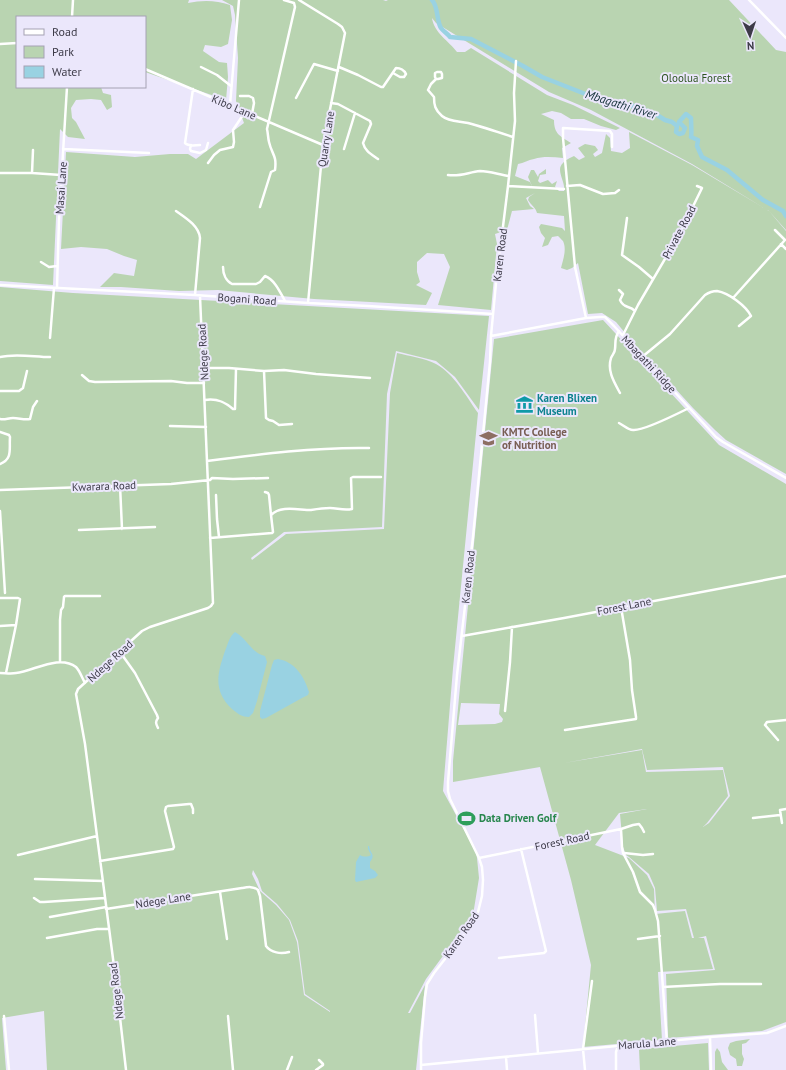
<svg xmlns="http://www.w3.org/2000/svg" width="786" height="1070" viewBox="0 0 786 1070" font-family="'PT Sans',sans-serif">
	<rect width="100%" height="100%" fill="#ebe7fb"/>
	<!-- green -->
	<path fill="#b9d4b1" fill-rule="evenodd" d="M0 0H189L188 3C202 0 216 0 230 5L232 20 228 44 221 47 205 45 203 51 219 62 227 63 228 77 226 100 145 72V17H17V87H101L103 93 111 95 112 107 107 110 101 100 91 99 76 100 71 108 72 118 76 122 85 139 68 137 60 129 53 285 0 281Z
		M222 0H383L386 1 388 0H729L776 50 786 52V230L769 211 692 164 591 110 549 92 436 23 432 18C434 33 449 41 457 52H465L471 48 547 95 573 105 620 128 616 130 601 126 584 119H571L561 113 552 111 541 114 554 120C554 134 560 136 571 143L562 148 563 158C553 157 543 156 534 159 528 160 524 163 518 164L515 176 530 182 533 188 528 177 531 170H534L538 177 539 174 546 169V174L540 175 538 181 540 183 548 180 552 184 557 181 555 187 559 191H564C566 182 555 170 563 163 565 160 570 158 574 156L579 160 585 157 578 148 585 144 595 146 598 150 593 154 595 157 602 153 606 134 610 138 611 151 622 153 630 148 629 132 692 165 769 211 786 231V474L726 440 715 430 693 408 630 339 616 322 602 313 588 314 578 263 572 268 567 270 561 268C563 260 567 249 563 241 562 240 559 237 558 236L552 237 548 245 542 247 545 238 541 233 539 227 541 224 562 228 565 231 564 216 537 213C536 208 531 205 528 200L529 197 535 193 526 198 530 206 534 209 512 211 507 230 495 234 497 244 491 310 438 305 450 267 444 254 427 253 417 262V272L420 282 416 285 432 293 426 305 314 299 218 290 179 291 121 287H100L114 273 134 276 137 260 124 256 107 249 81 247 61 249 66 152 135 157 170 154H188L196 159 244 123 236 101 238 58 235 15 233 6Z
		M0 287 73 293 489 316 479 410 455 377 436 361 396 351 387 394 382 527 284 532 251 558 252 560 286 534 384 529 390 393 397 353C409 356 425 358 436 364 454 374 466 396 478 413L453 668 443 791 476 852 477 858 479 878 473 915 426 979 408 1013H410L425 985 416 1070H47L44 1011 2 1018 6 1070H0ZM253 870 258 879 262 891 277 904 290 920 298 941 305 994 330 1011V1012L304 995 297 942 289 920 276 905 260 891 252 874Z
		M603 320 719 445 786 484V1022L762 1031 668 1038 666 974 715 970 706 936 698 938H704L713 969 658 972 662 1040 583 1047 591 965 571 880 540 767 453 782V761L460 687 494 339ZM461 703 500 704 499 714 503 719 502 722 495 724 458 725ZM642 749 647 770 723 767 730 796 709 823 703 827 707 823 728 796 723 770 646 772 642 750 564 763ZM647 809 620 814 623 847 626 855 629 857 649 874 655 888 657 911 686 909 694 938H692L685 911 655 914 654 889 647 875 629 858 595 845 619 813Z
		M750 1039 746 1043 742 1044V1054L744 1059 742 1066H737L736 1059 730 1055 728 1048 730 1043 736 1041Z
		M708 1043 709 1070H640L639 1049Z
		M717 1048 720 1052 722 1062 728 1070H715V1052Z"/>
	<!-- water -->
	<path fill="#99d2e2" d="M235 632C247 638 251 653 265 656L267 662 257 701 253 713 249 717C242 717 238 714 232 709 213 691 217 674 225 651 228 644 229 637 235 632Z
		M278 659C295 662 304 676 309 692L308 695 302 698 266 718 262 719 260 717V711L272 665 274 660Z
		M368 846H369C370 854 376 854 370 862V868L375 871 378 875 375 878 356 882 355 880 356 862 360 855C363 857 368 857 371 855L368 849Z"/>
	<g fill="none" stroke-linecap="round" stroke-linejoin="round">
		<!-- river -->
		<path stroke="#99d2e2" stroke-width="4.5" d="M432 0C439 8 436 20 441 28 443 31 448 34 450 37L471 39 523 66 542 77 616 106H635L657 115 665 120 672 122 677 126 676 132 679 134 683 133 685 128 679 122 686 114 691 118C691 124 692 134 691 137L698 140 697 146 702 157 727 170 763 200 783 211 786 216"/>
		<!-- minor -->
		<path stroke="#fff" stroke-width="2.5" d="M299 0 338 24 342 27 345 33 323 145 308 303
			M749 0 786 38
			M72 17 73 0
			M0 44 17 43
			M201 67 217 75 231 86
			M339 67 358 75 381 87H383L396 68C400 68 404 70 406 74L404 77H400L393 73
			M145 69 323 145
			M436 79 435 77V73L437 72H441L442 74V78L438 79H436L431 84 428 90 434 97C434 105 435 110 442 116 449 122 459 121 468 123 483 127 498 132 513 137
			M193 89 185 143C189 147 195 145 200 145
			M240 96H249L253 98 254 103 252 114
			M296 98 314 64 338 71
			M331 103 338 104 370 121 371 124 363 143C365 151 371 154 378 159
			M230 105 239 0
			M191 145 190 149 191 151 200 153 206 150 208 143
			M63 149 149 153
			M344 149 355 113
			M208 163 214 155 220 150 233 147 234 142 233 130 245 112
			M0 173H32L61 175
			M32 173 33 150
			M448 175C460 177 469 172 480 171 490 171 500 175 509 176
			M508 186 564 189
			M567 186 580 185 603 194 615 193 619 190
			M260 207 271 172 275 170C277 155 272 155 269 142 268 138 268 133 267 129L295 7 294 3 284 0
			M176 211C186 218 199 226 200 238L195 295
			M627 218 622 255 639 267 653 279
			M781 244 786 249
			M41 262 49 267 57 266
			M223 267C223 274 226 281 232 284H256L260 282 265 276C275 280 280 292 285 301
			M0 285 195 295 308 303 368 306 493 314
			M57 288 59 219 67 87
			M619 290 623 294 620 300C624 309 629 305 635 311
			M733 298 785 240 775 230
			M586 318 575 267 563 138V128L610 131 612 134V147
			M619 331C614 338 616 342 615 349 615 353 612 355 611 358 607 371 614 382 620 393
			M623 335 638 305 679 235 702 188 697 186
			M491 336 586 318 600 317H605L614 326 716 437 723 442 786 478
			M50 338 54 288
			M0 357C15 353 35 357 50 357
			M642 357 670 334 705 295C708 293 712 291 717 291 729 293 746 306 751 316L739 326
			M204 368H229L264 371
			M82 375 89 381 95 382 171 381 187 383H204
			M0 391H19L23 388 27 371
			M205 400C217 398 225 402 233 409H235L236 369
			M0 419C5 420 8 418 13 418 19 418 24 420 30 419L33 407 37 401
			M619 423C623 425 628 430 633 430 642 431 679 413 689 408
			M292 424 279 425 273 421 269 420 266 418 264 371 284 370 316 374 370 378
			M170 426 206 427
			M0 432 9 435 10 437C9 449 13 459 0 464
			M207 461C261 454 315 447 369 448
			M120 485 122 529
			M0 490 171 484 210 480 212 478 233 479 268 478
			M265 492 268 493 269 495 271 515
			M216 495 217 519 219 537
			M0 511 5 593
			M79 530 155 527
			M210 538 272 533 273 532 271 515C281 505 298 510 311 510 317 509 323 508 330 508 337 508 344 511 352 509L351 478 353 477H381
			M0 598H18L20 599 16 625
			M0 626 16 625 6 673
			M462 636 564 618 786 576
			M120 652 135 673 157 715 158 718C155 722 156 724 158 728
			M60 662V620L61 610 63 607 64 597 65 596H100
			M0 673C5 673 11 674 16 673 34 671 59 654 76 667 80 671 82 678 85 683
			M505 711 510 662 512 627
			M565 730 636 719V717L632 690 630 660 621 607
			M778 740 765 725 767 722 786 720
			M753 818 780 815
			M782 823 780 810 786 809
			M621 829 633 825 639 824 642 828 644 832
			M624 853 643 855 653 854
			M18 855 97 836
			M479 858 621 829 622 847 623 853 633 872 640 892 653 905 655 910 658 921 667 1042
			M100 861 173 849 174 847 165 811 166 807 168 806 189 804H191L193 809V813
			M35 879 103 881
			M220 892 227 939
			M34 898 40 902H44L105 898
			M106 909 242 888C248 887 253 886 258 890L260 896 266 946C271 953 281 954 289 952
			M50 917 106 907
			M47 938 97 929H109
			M638 939 660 936
			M499 958 544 953 546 951 521 849
			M663 987 720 984H761
			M535 1015 538 1053
			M4 1016 9 1070
			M228 1016 233 1070
			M710 1037 711 1070
			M506 1057 507 1070
			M421 1065 710 1037 767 1033 786 1026
			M126 1070 115 974 85 744 76 694 78 689 142 631 150 627 208 608 211 606 213 603 200 296
			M287 1070 292 1057
			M316 1070 323 1065V1064L319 1060
			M421 1070V1043L425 997 427 984 434 973 466 932 476 916 478 912 482 896 483 880 482 867 479 858 450 799 448 791V782L457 675 473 537 490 362 491 336 496 283 508 186 515 121 514 93 516 61
			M585 1070 583 1049 592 981
			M616 1070V1052L618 1046"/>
	</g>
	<!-- icons -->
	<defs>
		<symbol id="museum-bare" viewBox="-9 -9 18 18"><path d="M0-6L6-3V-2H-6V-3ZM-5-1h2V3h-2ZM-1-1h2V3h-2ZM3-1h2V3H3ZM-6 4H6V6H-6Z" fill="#0f9aa8" stroke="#ebe7fb" stroke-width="2.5" paint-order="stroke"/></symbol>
		<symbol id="university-bare" viewBox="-9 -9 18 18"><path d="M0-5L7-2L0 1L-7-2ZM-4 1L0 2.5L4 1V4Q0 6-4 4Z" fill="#8d6e63" stroke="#ebe7fb" stroke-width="2.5" paint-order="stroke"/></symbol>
		<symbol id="stadium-bare" viewBox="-9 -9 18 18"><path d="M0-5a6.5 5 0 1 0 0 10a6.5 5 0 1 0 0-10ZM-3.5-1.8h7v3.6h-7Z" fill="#2e9e5b" stroke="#ebe7fb" stroke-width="2.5" paint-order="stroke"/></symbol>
	</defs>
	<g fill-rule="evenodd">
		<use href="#museum-bare" x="512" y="392" width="25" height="25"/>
		<use href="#university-bare" x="476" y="426" width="25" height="25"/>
		<use href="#stadium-bare" x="454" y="806" width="25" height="25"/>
	</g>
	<g text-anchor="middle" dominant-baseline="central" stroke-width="4" stroke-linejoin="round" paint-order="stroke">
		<!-- park labels -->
		<g font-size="11" fill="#2d5420" stroke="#ebe7fb">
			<text x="696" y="78">Oloolua Forest</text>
		</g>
		<!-- street labels -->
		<g font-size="11" fill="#3d3b48" stroke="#ebe7fb">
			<text transform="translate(234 107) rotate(23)">Kibo Lane</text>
			<text transform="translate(326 139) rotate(-81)">Quarry Lane</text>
			<text transform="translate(61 188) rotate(-86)">Masai Lane</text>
			<text transform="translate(679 232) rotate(-62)">Private Road</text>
			<text transform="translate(500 255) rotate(-83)">Karen Road</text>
			<text transform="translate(247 299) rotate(4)">Bogani Road</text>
			<text transform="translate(203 352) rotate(-93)">Ndege Road</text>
			<text transform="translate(649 364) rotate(47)">Mbagathi Ridge</text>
			<text transform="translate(104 486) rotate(-2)">Kwarara Road</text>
			<text transform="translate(468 577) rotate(-84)">Karen Road</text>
			<text transform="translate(624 606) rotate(-11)">Forest Lane</text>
			<text transform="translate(110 661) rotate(-42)">Ndege Road</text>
			<text transform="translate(562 841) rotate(-12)">Forest Road</text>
			<text transform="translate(163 900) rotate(-9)">Ndege Lane</text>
			<text transform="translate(461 935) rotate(-55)">Karen Road</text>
			<text transform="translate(116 991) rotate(-97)">Ndege Road</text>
			<text transform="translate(647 1043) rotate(-5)">Marula Lane</text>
		</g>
		<!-- culture labels -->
		<g font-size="11" font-weight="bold" fill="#0d838f" stroke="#ebe7fb" text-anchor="start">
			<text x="537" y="398">Karen Blixen<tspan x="537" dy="13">Museum</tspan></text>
		</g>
		<!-- education labels -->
		<g font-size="11" font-weight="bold" fill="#785e54" stroke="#ebe7fb" text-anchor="start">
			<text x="502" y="432">KMTC College<tspan x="502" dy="13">of Nutrition</tspan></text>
		</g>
		<!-- leisure labels -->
		<g font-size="11" font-weight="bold" fill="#27864d" stroke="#ebe7fb" text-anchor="start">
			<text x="479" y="818">Data Driven Golf</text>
		</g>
		<!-- water labels -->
		<g font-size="12" font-style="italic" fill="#143138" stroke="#ebe7fb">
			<text transform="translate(621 104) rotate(17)">Mbagathi River</text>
		</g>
	</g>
	<!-- legend -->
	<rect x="16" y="16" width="130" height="72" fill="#ebe7fb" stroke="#a5a2b3"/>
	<rect x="24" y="29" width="20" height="6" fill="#ffffff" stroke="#a5a2b3"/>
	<text x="52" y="36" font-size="12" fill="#3d3b48">Road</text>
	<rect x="24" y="46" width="20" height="12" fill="#b9d4b1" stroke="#a5a2b3"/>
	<text x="52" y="56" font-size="12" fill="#3d3b48">Park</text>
	<rect x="24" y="66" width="20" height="12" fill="#99d2e2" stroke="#a5a2b3"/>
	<text x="52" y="76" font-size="12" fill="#3d3b48">Water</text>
	<!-- north arrow -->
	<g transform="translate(750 36) rotate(177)" stroke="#ebe7fb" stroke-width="3" paint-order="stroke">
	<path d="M0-3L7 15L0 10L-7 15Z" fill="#3d3b48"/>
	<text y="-6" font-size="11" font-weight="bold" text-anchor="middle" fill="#3d3b48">N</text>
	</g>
</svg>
